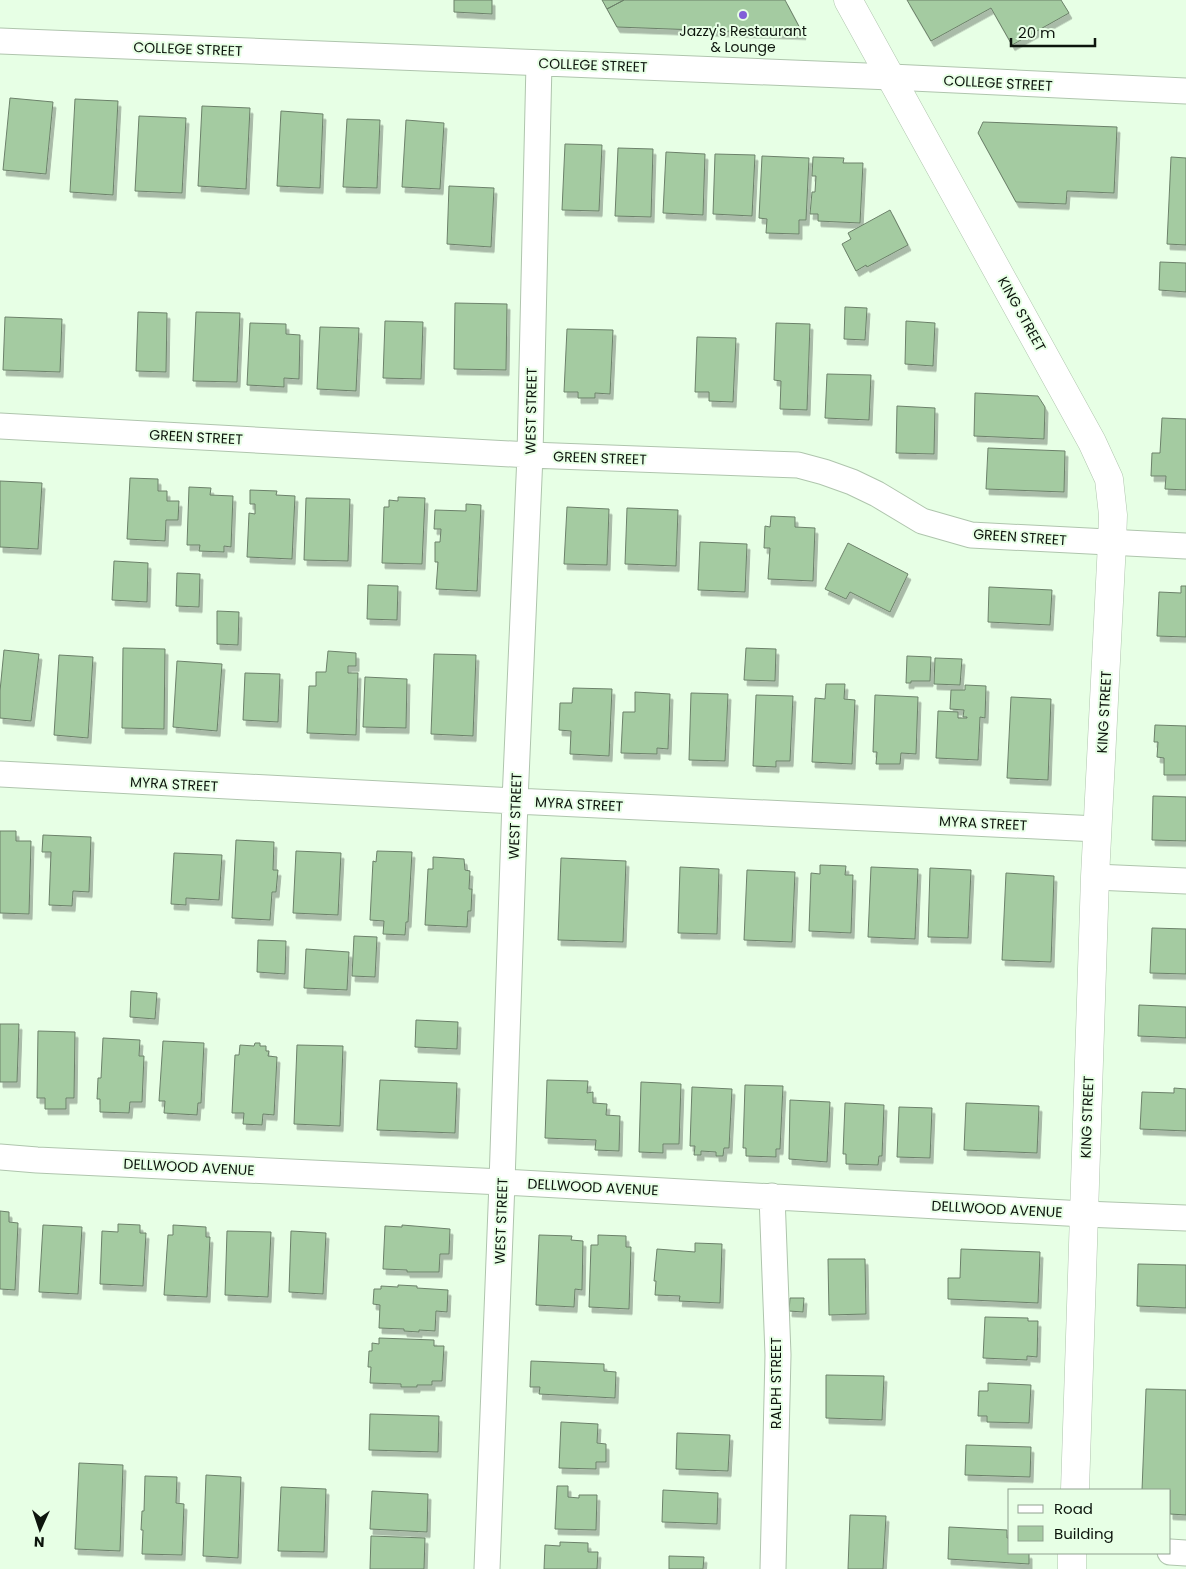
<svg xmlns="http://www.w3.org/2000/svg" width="1186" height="1569" viewBox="0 0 1186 1569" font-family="Poppins,sans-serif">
	<defs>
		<filter id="shadow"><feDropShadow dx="3" dy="5.5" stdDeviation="0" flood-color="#0004"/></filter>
	</defs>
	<rect width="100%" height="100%" fill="#e7ffe5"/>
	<!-- building -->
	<path fill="#a4cba1" stroke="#6c816a" filter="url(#shadow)" d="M454 0H492V14L454 12Z
		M602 0H624L607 9Z
		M624 0H785L803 34 617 27 607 9Z
		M907 0H1061L1069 13 1012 45 991 8 931 41Z
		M10 98 53 102 46 174 3 170Z
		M75 99 118 101 113 195 70 192Z
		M202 106 250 108 246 189 198 186Z
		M281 111 323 114 320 188 277 186Z
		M139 116 186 118 182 193 135 191Z
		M347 119 380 120 377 188 343 187Z
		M406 120 444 123 440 189 402 187Z
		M983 122 1117 127 1114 193 1067 191 1066 204 1016 202 978 133Z
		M565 144 602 145 599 211 562 210Z
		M618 148 653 149 651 217 615 216Z
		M666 152 705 154 703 215 663 213Z
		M715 154 755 155 752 216 713 214Z
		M762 156 809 158 806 220H799V234L766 233 767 219 759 218Z
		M813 157 844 158 843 163H863L860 223 818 221V214H810L812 192H815L816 176H812Z
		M1171 157 1186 158V245L1167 244Z
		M449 186 494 188 491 247 447 244Z
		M890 210 908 245 867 267 866 265 856 271 842 244 851 239 848 233Z
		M1160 262 1186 263V292L1159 290Z
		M455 303 507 304 506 370 454 369Z
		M845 307 867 308 865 340 844 339Z
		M138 312 167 313 166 372 136 371Z
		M196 312 240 313 237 382 193 381Z
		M5 317 62 319 60 372 3 370Z
		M385 321 423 322 421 379 383 378Z
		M906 321 935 323 933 366 905 364Z
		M250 323 286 324V334L300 335 299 379 284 378V387L247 385Z
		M776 323 810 324 807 410 780 409 781 381 774 380Z
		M320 327 359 328 356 391 317 389Z
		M567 329 613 330 610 394 595 393V398H578V392H564Z
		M697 337 736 338 733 402 709 401V392H695Z
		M827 374 871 375 869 420 825 418Z
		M975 393 1038 396 1045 407 1044 439 974 436Z
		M897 406 935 408 934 454 896 453Z
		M1162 418 1186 419V490L1165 489 1166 476H1151L1152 453H1160Z
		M988 448 1065 451 1064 492 986 489Z
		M130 478 158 479V491H167V501H179L178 520H166L165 541 127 539Z
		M0 481 42 483 38 549 0 547Z
		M189 487 211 488 210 495 233 496 231 547 224 546V552L199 551 200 545H187Z
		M250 490 277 491 276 495 295 496 292 559 247 557 249 513 255 514V504H250Z
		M398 497 425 498 422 564 382 563 384 507H389V500L398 501Z
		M306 498 350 499 348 561 304 560Z
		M466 504 481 505 477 591 436 589 438 562H435V542H440L441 529H434L435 510 466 511Z
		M567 507 609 509 607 565 564 564Z
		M627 508 678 510 676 566 625 564Z
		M771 516 795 517V527L815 528 813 581 768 579 770 548H764L765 526 770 527Z
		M700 542 747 544 745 592 698 590Z
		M848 543 908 574 890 612 850 592 846 599 825 589Z
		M114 561 148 563 147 602 112 600Z
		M177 573 200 574 199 607 176 606Z
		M368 585 398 586 397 620 367 619Z
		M1181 586H1186V637L1157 636 1159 592 1181 593Z
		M989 587 1052 590 1050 625 988 622Z
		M217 611 239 612 238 645 217 644Z
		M123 648 165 649 164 729 122 728Z
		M746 648 776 649 775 681 744 680Z
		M4 650 39 654 31 721 0 718V691Z
		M328 651 356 653V666H348V673H358L356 735 307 733 309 686H316V672H326Z
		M434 654 476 655 473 736 431 734Z
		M59 655 93 657 88 738 54 735Z
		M907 656 931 657 930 681H911V683H906Z
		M935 658 962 659 960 685 934 684Z
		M177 661 222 664 217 731 173 727Z
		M245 673 280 674 278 722 243 720Z
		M365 677 407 679 406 728 363 727Z
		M826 684H845L844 699 855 700 852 764 812 762 815 698 825 699Z
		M965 685 986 686 985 718 980 717 978 760 936 758 938 711 958 712V718H967V717H963L964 710 950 709 951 690H965Z
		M573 688 612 689 609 756 570 754 571 731 559 730 560 703H572Z
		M635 692 670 694 668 749 657 748V754L621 753 623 712H635Z
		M691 693 728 694 725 761 689 760Z
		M756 695 793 696 790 761H776V767L753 766Z
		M875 695 918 697 916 754 901 753 900 764H876L877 752H873Z
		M1011 697 1051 699 1048 780 1007 778Z
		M1155 725 1186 726V775H1164V758L1157 757 1158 742H1154Z
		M1153 796 1186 797V841L1152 840Z
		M0 831H16V841H31L29 914 0 913Z
		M43 835 91 837 89 892 73 891 72 906 49 905 51 852H42Z
		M236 840 274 842 273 870H278L276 892H272L270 920 232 918Z
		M296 851 341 853 338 915 293 913Z
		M377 851 412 852 408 922H406L405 935 383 934 384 921 370 920 373 861 376 862Z
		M174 853 222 855 219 900 186 898V905L171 904Z
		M433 857 464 859 465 870 470 871 469 889H472L471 911H468L467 927 425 925 428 869H433Z
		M561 858 626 861 623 942 558 940Z
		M820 865 846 866 845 875H853L851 933 809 931 811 873 820 874Z
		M680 867 719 869 717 934 678 933Z
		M871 867 918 869 915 939 868 937Z
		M930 868 971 870 968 938 928 937Z
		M747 870 795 872 792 942 744 940Z
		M1006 873 1054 876 1051 962 1002 960Z
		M1152 928 1186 929V974L1150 973Z
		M354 936 377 937 375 977 352 976Z
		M258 940 286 941 285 974 257 972Z
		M306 949 349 952 347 990 304 988Z
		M131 991 157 993 155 1019 130 1017Z
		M1139 1005 1186 1007V1038L1138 1036Z
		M416 1020 458 1022 457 1049 415 1047Z
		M0 1024H19L17 1082H0Z
		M38 1031 75 1032 74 1098H66V1109H45V1098H37Z
		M103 1038 140 1040 139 1056H144L142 1102H130L129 1113 100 1112V1099H97L98 1078H101Z
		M163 1041 204 1043 201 1103H198L197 1115 164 1113 165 1101H159Z
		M255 1043H260V1046H266V1051H269L268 1056 277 1057 274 1115 263 1114 262 1125 243 1124 244 1113H232L235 1055H239L240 1045 254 1046Z
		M297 1045 343 1046 340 1126 294 1124Z
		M380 1080 457 1083 455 1133 377 1130Z
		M547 1080 588 1081 587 1093 593 1092V1103L607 1104 606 1115 620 1116 619 1151 595 1150 596 1140 545 1138Z
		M641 1082 681 1084 679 1144H663V1153L639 1152Z
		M745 1085 783 1086 780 1149H776V1157L746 1156V1148H743Z
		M692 1087 732 1089 729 1148H724L723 1156H716V1152L701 1151V1155H694L695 1146H690Z
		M1174 1088 1186 1089V1131L1140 1129 1142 1092 1174 1093Z
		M790 1100 830 1102 827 1162 789 1159Z
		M845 1103 884 1105 882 1156H879L878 1165 846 1164V1154H843Z
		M966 1103 1039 1106 1037 1153 964 1150Z
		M899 1107 932 1108 930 1158 897 1157Z
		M0 1211 9 1212V1222L18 1223 15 1290 0 1289Z
		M118 1224 140 1225V1233H146L143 1286 100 1284 102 1231 118 1232Z
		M43 1225 82 1227 78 1294 39 1292Z
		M173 1225 206 1227V1237H210L207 1297 164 1295 168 1235H173Z
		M402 1225 450 1229 449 1254H440L439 1272H407V1270L383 1269 385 1226 402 1227Z
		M227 1231 271 1232 268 1297 225 1295Z
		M291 1231 326 1233 323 1294 289 1292Z
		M539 1235 572 1236 571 1240 583 1241 582 1290 575 1289 574 1307 536 1305Z
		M598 1235 626 1236V1247H631L629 1309 589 1307 591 1245H598Z
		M695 1243 722 1244 720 1303 679 1301 680 1296 655 1295 656 1281H654L657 1249 695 1252Z
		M961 1249 1040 1252 1038 1303 948 1299V1278H960Z
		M828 1259H865L866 1314 829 1315Z
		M1138 1264 1186 1265V1308L1137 1306Z
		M398 1285 417 1286V1288L448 1290 447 1312 436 1311 435 1331 419 1330V1332L404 1331V1329L379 1328 380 1305 373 1304 374 1289H381V1286L398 1287Z
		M790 1298H804L803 1312 789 1311Z
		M985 1317 1028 1318V1321H1038L1037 1357 1027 1356V1360L983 1358Z
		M379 1338 434 1340V1346H444L442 1381H432V1385H417V1387H401V1384L370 1383 371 1367H368L369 1351H372V1343L379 1344Z
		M531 1361 604 1364V1371L616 1372 615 1398 539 1394 540 1387H530Z
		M826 1375 884 1376 882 1420 826 1418Z
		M988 1383 1031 1385 1029 1423 987 1422V1416H978L979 1391H988Z
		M1146 1389 1186 1390V1515L1170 1514V1490H1142Z
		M370 1414 439 1416 438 1452 369 1450Z
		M561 1422 598 1424 597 1443 606 1444V1462H596V1469L559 1468Z
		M677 1433 730 1435 728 1471 676 1469Z
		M966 1445 1031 1447 1030 1477 965 1475Z
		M79 1463 123 1465 120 1551 75 1549Z
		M206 1475 241 1477 238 1558 203 1556Z
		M145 1476 177 1477 176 1503 184 1504 182 1555 142 1554 143 1530H141L142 1511H144Z
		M557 1486H568V1497L579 1498V1495H597L596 1530 555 1529Z
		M281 1487 326 1489 324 1552 278 1551Z
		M663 1490 718 1493 717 1524 662 1522Z
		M372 1491 428 1494 427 1532 370 1529Z
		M850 1515 886 1516 883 1569H848Z
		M949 1527 1007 1530V1538H1010V1553H1029V1564L948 1559Z
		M371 1536 425 1538 424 1569H370Z
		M560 1542 588 1543V1552H598L597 1569H544L545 1545 560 1546Z
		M669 1556 704 1557 703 1569H669Z"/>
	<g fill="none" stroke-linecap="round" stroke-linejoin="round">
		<defs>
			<path id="street" d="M0 41 891 77 1186 91
				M0 426 530 455 798 465 824 472 852 482 877 494 922 521 971 535 1186 546
				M0 774 515 801 1097 829
				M1095 877 1186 881
				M0 1157 37 1160 502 1182 1084 1214 1186 1218
				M772 1196 778 1355 773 1569
				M1170 1552 1186 1553
				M487 1569 502 1182 515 801 530 455 539 63"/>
			<path id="secondary" d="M848 0 1092 442 1109 479 1113 515 1112 543 1095 877 1075 1490
				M1072 1569V1553"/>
		</defs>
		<!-- street casing -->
		<use href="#street" stroke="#afc5ad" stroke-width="27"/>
		<!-- secondary casing -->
		<use href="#secondary" stroke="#afc5ad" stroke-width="29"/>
		<!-- street -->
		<use href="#street" stroke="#fff" stroke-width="25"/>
		<!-- secondary -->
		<use href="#secondary" stroke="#fff" stroke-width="28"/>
	</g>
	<!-- markers -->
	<circle fill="#815ed8" stroke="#e7ffe5" stroke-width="2" cx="743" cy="15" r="5"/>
	<g text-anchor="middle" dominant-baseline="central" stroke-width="4" stroke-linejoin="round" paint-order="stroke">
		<!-- poi labels -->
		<g font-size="14" fill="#0d150d" stroke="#e7ffe5">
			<text x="743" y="31">Jazzy's Restaurant<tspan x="743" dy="16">&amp; Lounge</tspan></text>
		</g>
		<!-- street labels -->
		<g font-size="14" fill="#0d150d" stroke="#e7ffe5">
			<text transform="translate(188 49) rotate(2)">COLLEGE STREET</text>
			<text transform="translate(593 65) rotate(2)">COLLEGE STREET</text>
			<text transform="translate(998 83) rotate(3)">COLLEGE STREET</text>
			<text transform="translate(1022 314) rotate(61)">KING STREET</text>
			<text transform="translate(531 411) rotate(-89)">WEST STREET</text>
			<text transform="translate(196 437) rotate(3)">GREEN STREET</text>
			<text transform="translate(600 458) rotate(2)">GREEN STREET</text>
			<text transform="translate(1020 537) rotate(4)">GREEN STREET</text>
			<text transform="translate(1104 712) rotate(-87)">KING STREET</text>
			<text transform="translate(174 784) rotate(3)">MYRA STREET</text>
			<text transform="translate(579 804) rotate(3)">MYRA STREET</text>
			<text transform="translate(515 816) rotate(-88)">WEST STREET</text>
			<text transform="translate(983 823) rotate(3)">MYRA STREET</text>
			<text transform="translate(1087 1117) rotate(-88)">KING STREET</text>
			<text transform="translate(189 1167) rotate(3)">DELLWOOD AVENUE</text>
			<text transform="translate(593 1187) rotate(3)">DELLWOOD AVENUE</text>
			<text transform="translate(997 1209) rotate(3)">DELLWOOD AVENUE</text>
			<text transform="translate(501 1221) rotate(-88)">WEST STREET</text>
			<text transform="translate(776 1383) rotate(-90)">RALPH STREET</text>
		</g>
	</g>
	<!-- legend -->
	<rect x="1008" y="1489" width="162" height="65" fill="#e7ffe5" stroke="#90a18f"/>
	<rect x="1018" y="1505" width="25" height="8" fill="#ffffff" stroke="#90a18f"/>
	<text x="1054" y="1514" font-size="15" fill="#0d150d">Road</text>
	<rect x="1018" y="1526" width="25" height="15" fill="#a4cba1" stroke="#90a18f"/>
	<text x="1054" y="1539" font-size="15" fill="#0d150d">Building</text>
	<!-- north arrow -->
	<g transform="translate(40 1529) rotate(183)" stroke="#e7ffe5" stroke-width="4" paint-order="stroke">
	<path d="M0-4L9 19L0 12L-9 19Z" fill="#0d150d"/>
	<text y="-8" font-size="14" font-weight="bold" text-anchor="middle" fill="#0d150d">N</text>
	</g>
	<!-- scale -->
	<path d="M1011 38v8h84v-8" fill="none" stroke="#0d150d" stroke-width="2.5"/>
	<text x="1018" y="38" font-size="15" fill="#0d150d" stroke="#e7ffe5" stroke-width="4" paint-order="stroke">20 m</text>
</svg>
